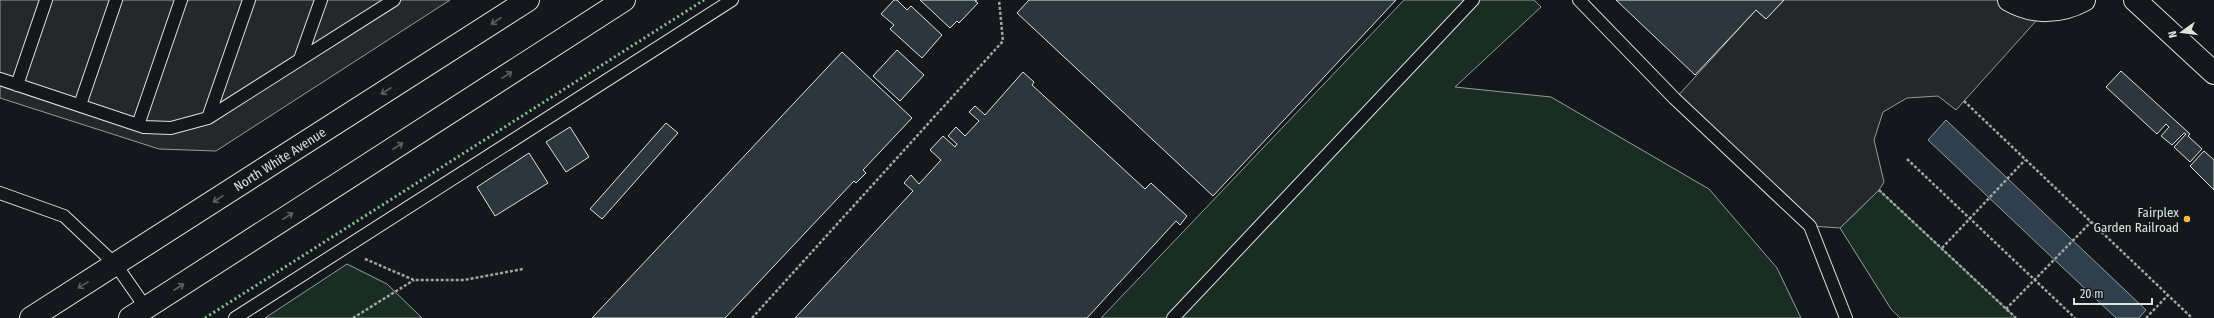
<svg xmlns="http://www.w3.org/2000/svg" width="2214" height="318" viewBox="0 0 2214 318" font-family="'Fira Sans Condensed',sans-serif">
	<rect width="100%" height="100%" fill="#14181c"/>
	<!-- green -->
	<path fill="#1a2d24" stroke="#939e99" d="M1404 0H1534L1541 7 1455 87 1551 97 1709 189 1777 268 1801 318H1101Z
		M1879 190 2016 318H1900L1891 309 1840 228Z
		M347 264 387 284 422 318H265Z"/>
	<!-- parking -->
	<path fill="#24282b" stroke="#939e99" d="M0 0H450L216 151 159 149 0 98Z
		M1784 0H2009L2045 11 1956 110 1938 96 1907 98 1883 112 1874 140 1884 182 1879 190 1840 228 1810 226 1675 99 1756 10 1766 19Z"/>
	<!-- water -->
	<path fill="#2f3f4d" stroke="#939e99" d="M1946 120 2146 310 2139 318H2116L1928 140Z"/>
	<!-- building -->
	<path fill="#2c363c" stroke="#d8e6dc" d="M894 0H897L907 10 911 6 942 35 922 58 890 29 894 25 881 14Z
		M920 0H977L975 1 978 3 959 23 957 21 950 28Z
		M1029 0H1396L1213 196 1017 13Z
		M1616 0H1784L1766 19 1756 10 1695 75Z
		M897 50 924 75 900 101 873 76Z
		M842 52 912 118 863 170 866 173 856 183 854 181 725 318H592Z
		M2121 71 2190 134 2188 136 2202 149 2190 162 2174 147 2186 134 2184 133 2172 145 2161 136 2169 127 2166 124 2157 134 2106 87Z
		M1023 72 1034 82 1032 85 1145 189 1151 183 1187 216 1180 225 1176 221 1087 318H795L913 191 904 183 911 175 919 184 941 160 930 150 943 136 955 147 957 144 948 136 956 127 965 136 979 121 969 112 975 106 985 115Z
		M666 123 678 133 602 219 590 209Z
		M570 127 589 157 566 172 546 142Z
		M2204 151 2214 160V190L2190 166Z
		M529 153 548 183 495 216 477 187Z"/>
	<g fill="none" stroke-linecap="round" stroke-linejoin="round">
		<defs>
			<path id="lane" d="M1579 0 1675 99 1810 226 1846 318
				M300 59 321 0
				M0 79 144 127 171 128 208 118 394 0
				M17 85 46 0
				M80 105 116 0
				M208 118 249 0
				M138 125 181 0
				M0 193 64 216 116 265 146 308
				M235 318 732 0
				M1173 318 1473 0"/>
			<path id="street" d="M2009 0C2033 14 2060 13 2084 0
				M2135 0 2214 73"/>
			<g id="secondary">
				<path id="s1" d="M31 318 528 0"/>
				<path d="M130 318 624 0"/>
			</g>
		</defs>
		<!-- lane casing -->
		<use href="#lane" stroke="#d8e6dc" stroke-width="14"/>
		<!-- street casing -->
		<use href="#street" stroke="#d8e6dc" stroke-width="24"/>
		<!-- secondary casing -->
		<use href="#secondary" stroke="#d8e6dc" stroke-width="24"/>
		<!-- path -->
		<path stroke="#9da8a2" stroke-width="2.5" stroke-dasharray="3 2" stroke-linecap="butt" d="M1964 101 2192 318
			M1907 159 2075 318
			M1879 190 2016 318
			M1942 248 2025 160
			M365 259 414 280H464L523 269
			M2006 309 2091 222
			M353 318 414 280
			M752 318 1003 41 999 0
			M2146 318 2168 295"/>
		<!-- lane -->
		<use href="#lane" stroke="#14181c" stroke-width="12"/>
		<!-- street -->
		<use href="#street" stroke="#14181c" stroke-width="22"/>
		<!-- secondary -->
		<use href="#secondary" stroke="#14181c" stroke-width="22"/>
		<!-- hedge -->
		<path stroke="#8ac095" stroke-width="3" stroke-dasharray="2 3" stroke-linecap="butt" d="M205 318 704 0"/>
	</g>
	<!-- one-way arrows -->
	<defs><path id="oneway-shaft" d="M-6 0H5M1.5-3L5.5 0L1.5 3" fill="none" stroke-width="1.6" stroke-linecap="round" stroke-linejoin="round"/></defs>
	<g stroke="#59605f">
		<use href="#oneway-shaft" transform="translate(496 21) rotate(147)"/>
		<use href="#oneway-shaft" transform="translate(507 75) rotate(-33)"/>
		<use href="#oneway-shaft" transform="translate(386 91) rotate(147)"/>
		<use href="#oneway-shaft" transform="translate(398 146) rotate(-33)"/>
		<use href="#oneway-shaft" transform="translate(218 199) rotate(147)"/>
		<use href="#oneway-shaft" transform="translate(288 216) rotate(-33)"/>
		<use href="#oneway-shaft" transform="translate(83 285) rotate(148)"/>
		<use href="#oneway-shaft" transform="translate(179 287) rotate(-33)"/>
	</g>
	<!-- markers -->
	<circle fill="#ffb74d" stroke="#14181c" stroke-width="1.5" cx="2187" cy="219" r="4"/>
	<g text-anchor="middle" dominant-baseline="central" stroke-width="3" stroke-linejoin="round" paint-order="stroke">
		<!-- street labels -->
		<g font-size="13" fill="#d8e6dc" stroke="#14181c">
			<text stroke="none"><textPath href="#s1" startOffset="295">North White Avenue</textPath></text>
		</g>
		<!-- poi labels -->
		<g font-size="13" fill="#d8e6dc" stroke="#14181c" text-anchor="end">
			<text x="2179" y="212">Fairplex<tspan x="2179" dy="15">Garden Railroad</tspan></text>
		</g>
	</g>
	<!-- north arrow -->
	<g transform="translate(2182 32) rotate(256)" stroke="#14181c" stroke-width="3" paint-order="stroke">
	<path d="M0-3L7 15L0 10L-7 15Z" fill="#d8e6dc"/>
	<text y="-6" font-size="11" font-weight="bold" text-anchor="middle" fill="#d8e6dc">N</text>
	</g>
	<!-- scale -->
	<path d="M2074 298v6h78v-6" fill="none" stroke="#d8e6dc" stroke-width="2"/>
	<text x="2080" y="298" font-size="12" fill="#d8e6dc" stroke="#14181c" stroke-width="3" paint-order="stroke">20 m</text>
</svg>
